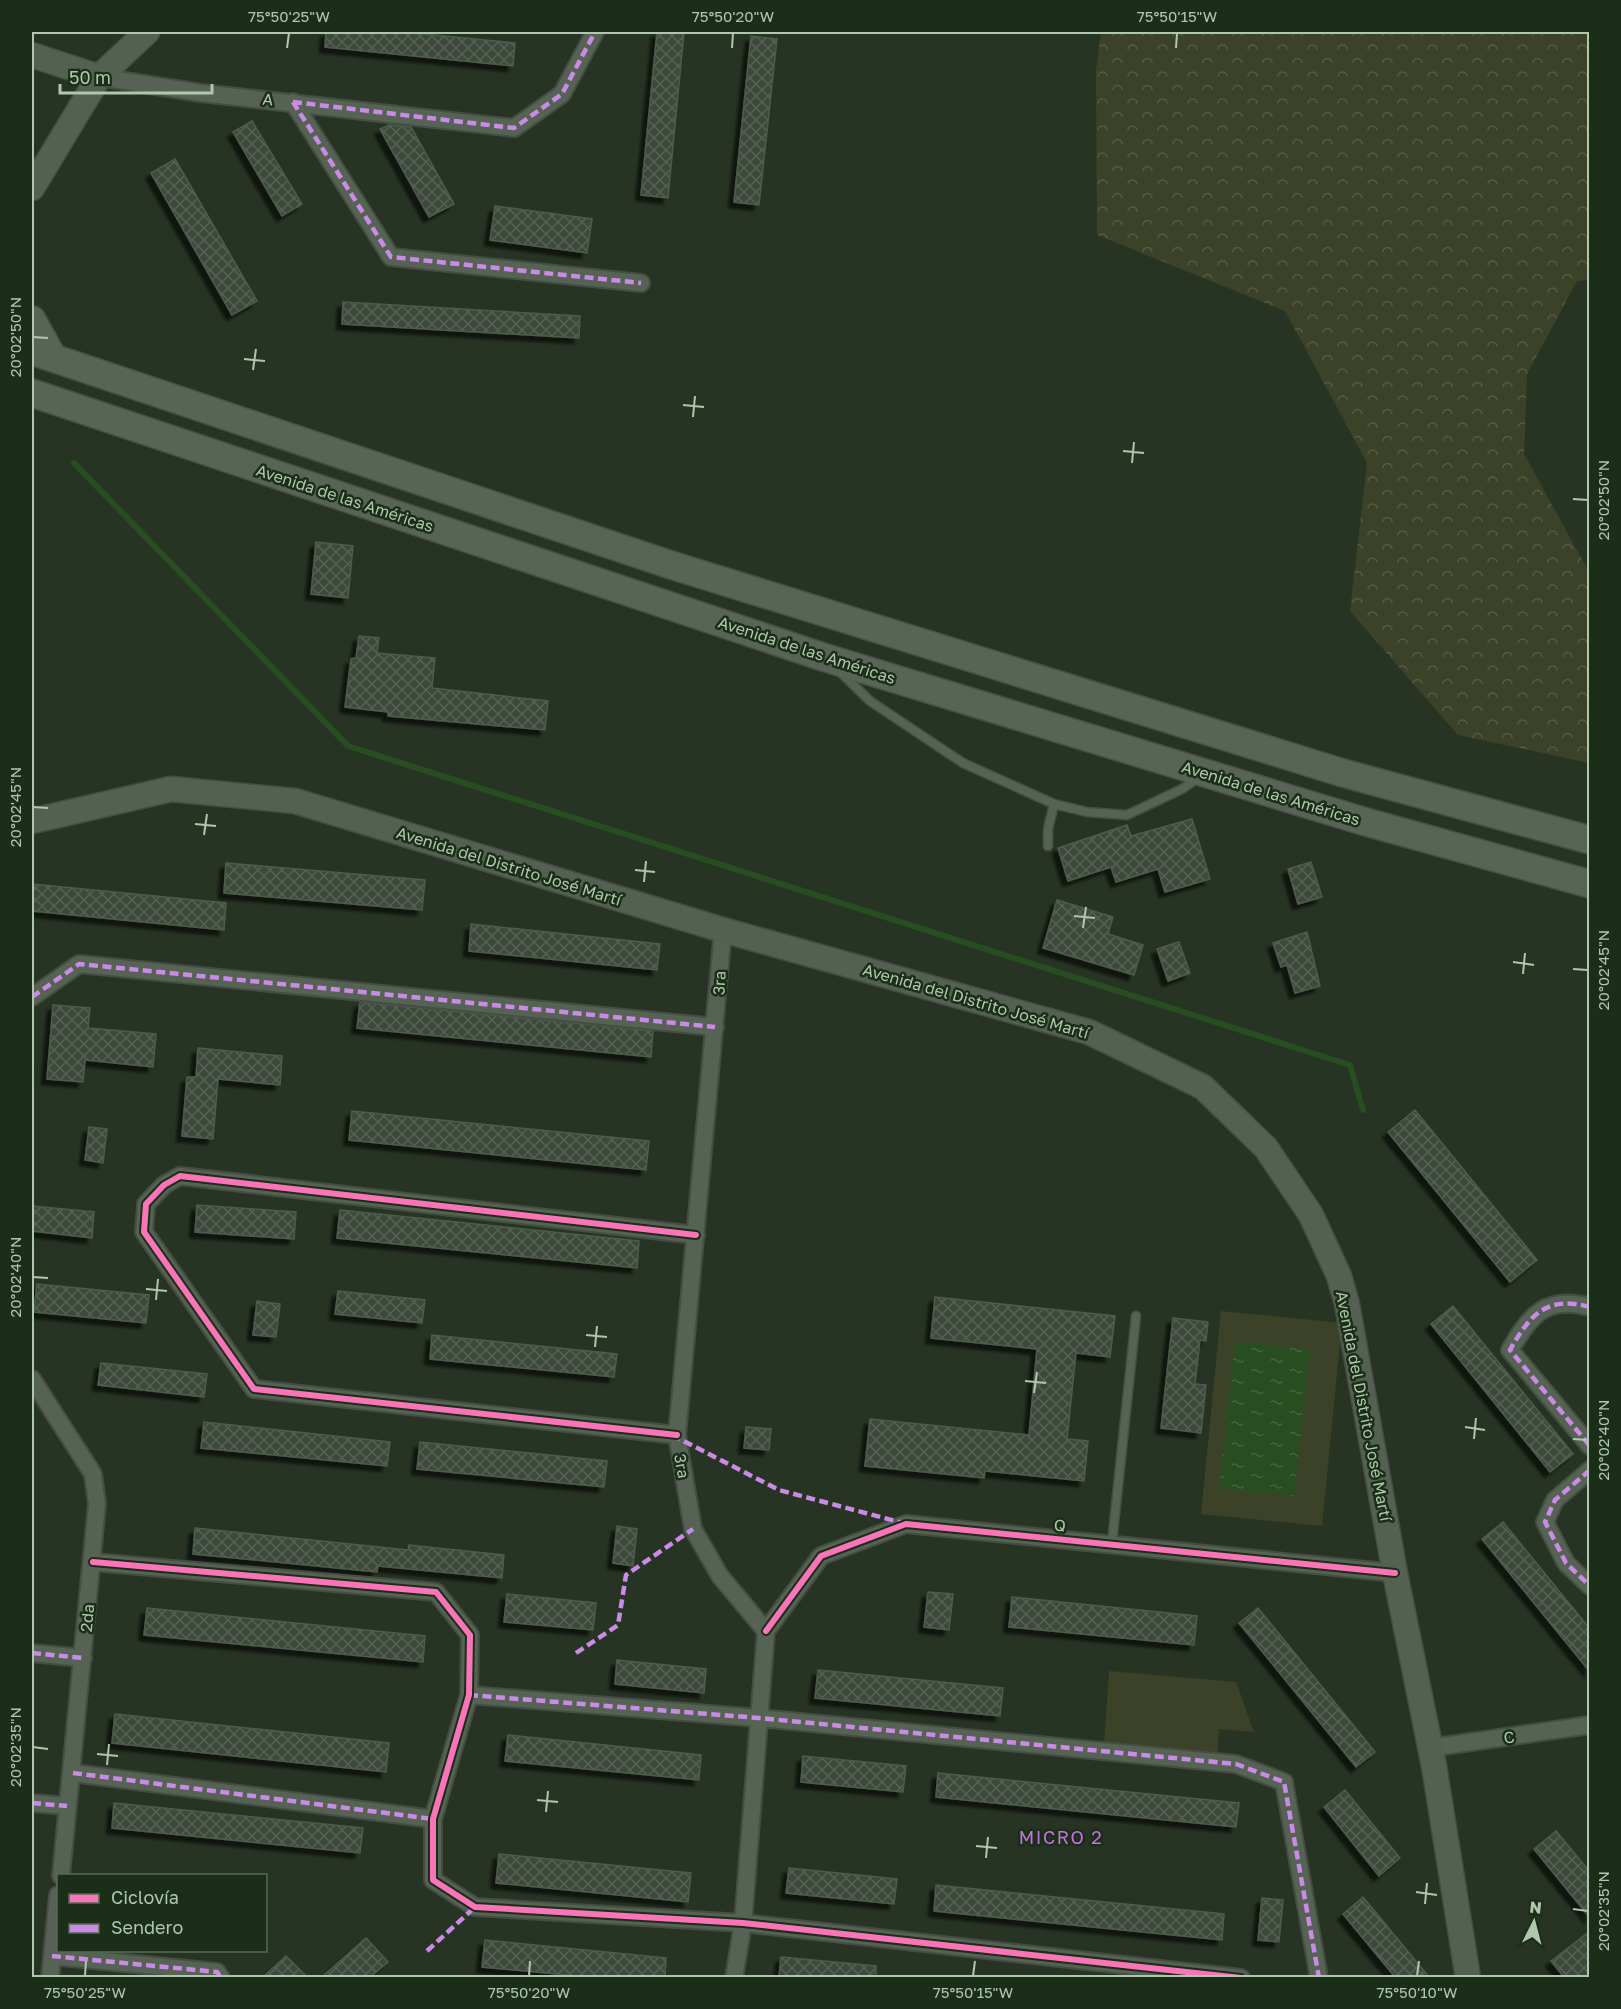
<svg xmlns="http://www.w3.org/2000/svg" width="1621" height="2009" viewBox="0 0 1621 2009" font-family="'Golos Text',sans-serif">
	<defs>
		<pattern id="forest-crowns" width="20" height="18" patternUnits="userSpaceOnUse" patternTransform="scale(1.5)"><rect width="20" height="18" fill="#3c4228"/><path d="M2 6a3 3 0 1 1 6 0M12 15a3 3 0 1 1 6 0" fill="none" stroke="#565c44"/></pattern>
		<pattern id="water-ripples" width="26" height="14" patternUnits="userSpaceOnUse" patternTransform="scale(1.5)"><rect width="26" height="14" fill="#274d21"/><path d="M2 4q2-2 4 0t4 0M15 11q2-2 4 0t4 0" fill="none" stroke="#44653f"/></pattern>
		<pattern id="building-cross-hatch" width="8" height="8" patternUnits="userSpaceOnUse" patternTransform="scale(1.5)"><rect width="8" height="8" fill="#3c493a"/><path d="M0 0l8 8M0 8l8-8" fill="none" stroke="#566254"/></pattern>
		<filter id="shadow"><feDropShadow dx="-5.5" dy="5.5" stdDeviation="1.5" flood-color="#0009"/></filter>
	</defs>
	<rect width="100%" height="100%" fill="#273424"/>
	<!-- green -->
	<path fill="#3c4228" d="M1221 1311 1342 1323 1322 1526 1201 1514Z
		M1109 1671 1236 1682 1254 1732 1219 1729 1217 1758 1104 1747Z"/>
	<!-- forest -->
	<path fill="url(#forest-crowns)" d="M1101 32H1589V280L1577 281 1527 374 1524 454 1589 572V763L1458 735 1350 611 1367 463 1285 311 1097 235 1096 71Z"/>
	<!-- water -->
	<path fill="url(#water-ripples)" d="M1235 1342 1310 1350 1294 1496 1219 1488Z"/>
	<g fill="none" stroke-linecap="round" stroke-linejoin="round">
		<!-- stream -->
		<path stroke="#274d21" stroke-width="6" d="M74 463 348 746 1350 1065 1363 1110"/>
	</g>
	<!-- building -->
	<path fill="url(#building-cross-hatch)" stroke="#4e5c4b" stroke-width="1.5" filter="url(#shadow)" d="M326 32H404L515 43 513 66 325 47Z
		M657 32H684L668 198 641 195Z
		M751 36 777 39 759 205 734 202Z
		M252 121 302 204 282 216 233 132Z
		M389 125 411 127 454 204 429 217 380 129Z
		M175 159 257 301 232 315 151 173Z
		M495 206 592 219 587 253 490 240Z
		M343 302 580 316 579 338 342 324Z
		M316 542 353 546 348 598 311 594Z
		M359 636 379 638 377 653 435 658 432 688 548 701 545 730 388 716V712L345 707 351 659 356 658Z
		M1192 819 1210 879 1165 892 1158 869 1116 882 1111 867 1068 881 1058 848 1127 825 1131 836Z
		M1311 862 1322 897 1298 904 1288 869Z
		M226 863 425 880 422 910 224 893Z
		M32 884 226 903 224 930 32 911Z
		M1057 900 1113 917 1108 934 1143 945 1134 975 1043 948Z
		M471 924 660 944 657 970 469 951Z
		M1307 932 1320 986 1295 993 1287 965 1281 967 1273 943Z
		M1179 942 1190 973 1168 981 1157 949Z
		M360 1002 653 1031 651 1057 357 1028Z
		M53 1005 90 1008 88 1028 156 1034 153 1067 85 1060 83 1082 47 1079Z
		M198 1048 282 1056 280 1085 218 1079 213 1139 182 1136 187 1077H196Z
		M1415 1110 1537 1260 1510 1282 1388 1132Z
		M352 1111 649 1141 646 1170 349 1140Z
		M89 1127 107 1129 103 1163 85 1160Z
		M197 1205 296 1212 294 1239 195 1232Z
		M32 1206 94 1212 92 1238 32 1231Z
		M340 1210 639 1241 637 1268 337 1238Z
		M37 1284 149 1295 146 1323 34 1312Z
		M338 1291 425 1300 422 1323 335 1314Z
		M935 1297 1115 1316 1110 1357 1076 1353 1067 1439 1088 1441 1084 1481 985 1471 984 1478 865 1466 870 1419 1029 1435 1037 1349 931 1338Z
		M257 1301 280 1304 276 1337 253 1335Z
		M1453 1306 1573 1454 1550 1472 1431 1324Z
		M1173 1318 1208 1322 1206 1341 1200 1340 1195 1384 1206 1385 1201 1433 1161 1428Z
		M432 1335 617 1354 614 1377 430 1359Z
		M101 1363 207 1374 204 1397 98 1385Z
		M204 1422 390 1442 387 1466 201 1448Z
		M746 1427 771 1429 769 1450 744 1448Z
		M420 1442 607 1461 604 1487 417 1469Z
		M1503 1522 1590 1629V1672L1482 1539Z
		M617 1526 637 1529 633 1566 613 1563Z
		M195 1528 408 1550 409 1545 504 1555 502 1578 378 1566 377 1572 193 1554Z
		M928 1592 953 1594 949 1630 924 1627Z
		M507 1594 596 1603 593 1630 504 1622Z
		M1012 1597 1197 1616 1194 1645 1009 1627Z
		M147 1608 425 1636 423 1662 144 1635Z
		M1258 1608 1375 1752 1356 1767 1239 1623Z
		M617 1660 706 1669 704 1693 615 1684Z
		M818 1670 1003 1688 1000 1716 815 1698Z
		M115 1714 389 1743 386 1772 112 1743Z
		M508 1735 701 1755 699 1780 505 1761Z
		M803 1756 906 1766 903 1792 801 1782Z
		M938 1773 1239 1803 1236 1827 936 1797Z
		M1345 1790 1400 1858 1379 1876 1324 1807Z
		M114 1803 363 1828 360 1853 112 1828Z
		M1556 1831 1590 1872V1918L1534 1849Z
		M499 1854 691 1873 688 1902 496 1883Z
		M789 1868 897 1879 894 1904 786 1893Z
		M936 1885 1224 1914 1222 1940 934 1911Z
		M1363 1897 1429 1977H1395L1343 1914Z
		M1262 1898 1283 1900 1279 1942 1258 1940Z
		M1590 1931V1977H1564L1551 1961Z
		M366 1938 388 1962 370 1977H322Z
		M485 1940 666 1958 665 1977H588L482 1967Z
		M286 1956 307 1977H263Z
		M781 1957 876 1966V1977H779Z"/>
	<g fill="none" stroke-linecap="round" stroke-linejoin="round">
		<defs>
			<path id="lane" d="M839 671 870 701 963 763 1054 804 1087 812 1127 815 1182 789 1199 777
				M1048 846V829L1054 804
				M1112 1543 1136 1316"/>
			<path id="street" d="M99 77 201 93 514 128 562 94 595 32
				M293 102 391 257 641 283
				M723 930 677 1435 693 1529 720 1576 766 1631 743 1923 734 1978
				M32 997 79 964 715 1027
				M1590 1307C1546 1295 1530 1315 1510 1350L1590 1446
				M32 1379 93 1474 97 1504 61 1876
				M677 1435 254 1389 144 1232 146 1204 164 1185 180 1176 696 1235
				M1590 1470 1555 1500 1545 1522 1566 1563 1590 1586
				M93 1562 436 1592 470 1635 469 1695 433 1819V1880L475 1907 743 1923 1241 1978
				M766 1631 821 1556 906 1524 1395 1573
				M32 1653 83 1658
				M469 1695 759 1718 1236 1764 1284 1782 1319 1978
				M1429 1748 1590 1725
				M73 1773 433 1819
				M32 1803 67 1806
				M52 1956 217 1972 221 1978
				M50 1978 58 1895"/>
			<path id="secondary" d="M32 55 99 77
				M32 188 99 77 147 32
				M32 821 171 789 295 801 723 930 1089 1032 1203 1087 1266 1148 1311 1215 1339 1276 1347 1304 1395 1573 1434 1766 1468 1978"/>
			<path id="primary" d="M32 320 53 358
				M32 351 671 565 1343 773 1590 840
				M32 393 823 657 1366 822 1590 884"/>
		</defs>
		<!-- lane casing -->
		<use href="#lane" stroke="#444e43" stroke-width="11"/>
		<!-- street casing -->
		<use href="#street" stroke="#444e43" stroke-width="20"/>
		<!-- secondary casing -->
		<use href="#secondary" stroke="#444e43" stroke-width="27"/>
		<!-- primary casing -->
		<use href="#primary" stroke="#445141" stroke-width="30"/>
		<!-- lane -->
		<use href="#lane" stroke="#566254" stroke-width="8"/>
		<!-- street -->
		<use href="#street" stroke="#566254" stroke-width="16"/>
		<!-- secondary -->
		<use href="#secondary" stroke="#546152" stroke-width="24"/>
		<!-- primary -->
		<use href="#primary" stroke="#586456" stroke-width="27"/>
		<!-- quiet -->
		<path stroke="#ca8be6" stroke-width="4.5" stroke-dasharray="9 4.5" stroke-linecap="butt" d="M293 102 391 257 641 283
			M293 102 514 128 562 94 595 32
			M32 997 79 964 715 1027
			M1590 1307C1546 1295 1530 1315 1510 1350L1590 1446
			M672 1435 779 1490 903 1523
			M1590 1470 1555 1500 1545 1522 1566 1563 1590 1586
			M32 1653 83 1658
			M576 1653 618 1625 626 1575 693 1529
			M469 1695 759 1718 1236 1764 1284 1782 1319 1978
			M73 1773 433 1819
			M32 1803 67 1806
			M427 1951 475 1907
			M52 1956 217 1972 221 1978"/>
		<defs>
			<path id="cycleway" d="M677 1435 254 1389 144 1232 146 1204 164 1185 180 1176 696 1235
				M93 1562 436 1592 470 1635 469 1695 433 1819V1880L475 1907 743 1923 1241 1978
				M766 1631 821 1556 906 1524 1395 1573"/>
		</defs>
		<!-- cycleway casing -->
		<use href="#cycleway" stroke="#1b2e18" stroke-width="10"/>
		<!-- cycleway -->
		<use href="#cycleway" stroke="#fb73b8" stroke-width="6"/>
	</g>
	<!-- ticks -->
	<path fill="none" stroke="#afc7ac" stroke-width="2" d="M287 48 289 33M732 48 733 33M1176 48 1177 33M33 337 48 338M244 359 265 361M253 370 256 349M683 405 704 407M693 417 695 396M1123 451 1144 453M1132 463 1134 442M1573 499 1588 500M33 807 48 808M195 824 216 826M204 835 207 814M635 870 655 872M644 882 646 861M1074 916 1095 918M1083 928 1086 907M1513 962 1534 965M1573 969 1588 970M1523 974 1525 953M33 1277 48 1278M146 1289 167 1291M156 1300 158 1279M586 1335 607 1337M595 1347 597 1326M1025 1381 1046 1383M1034 1393 1037 1372M1465 1427 1485 1430M1474 1439 1476 1418M1573 1439 1588 1440M33 1747 48 1749M97 1754 118 1756M107 1765 109 1744M537 1800 558 1802M546 1812 548 1791M976 1846 997 1848M986 1858 988 1837M1416 1892 1437 1895M1425 1904 1427 1883M1573 1909 1588 1911M85 1976 86 1961M529 1976 530 1961M973 1976 975 1961M1417 1976 1419 1961"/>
	<g text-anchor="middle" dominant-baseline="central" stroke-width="5" stroke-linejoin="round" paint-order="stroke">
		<!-- street labels -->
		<g font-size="16" fill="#afc7ac" stroke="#1b2e18">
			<text transform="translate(268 99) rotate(6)">A</text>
			<text transform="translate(345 498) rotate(18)">Avenida de las Américas</text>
			<text transform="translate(807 650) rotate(18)">Avenida de las Américas</text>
			<text transform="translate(1271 793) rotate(17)">Avenida de las Américas</text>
			<text transform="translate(509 866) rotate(17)">Avenida del Distrito José Martí</text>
			<text transform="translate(719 983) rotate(-86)">3ra</text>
			<text transform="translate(976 1001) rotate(16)">Avenida del Distrito José Martí</text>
			<text transform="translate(1364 1406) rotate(79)">Avenida del Distrito José Martí</text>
			<text transform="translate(682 1466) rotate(80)">3ra</text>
			<text transform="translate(1060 1525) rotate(5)">Q</text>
			<text transform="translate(87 1618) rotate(-85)">2da</text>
			<text transform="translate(1509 1737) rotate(-8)">C</text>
		</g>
		<!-- neighbourhood labels -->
		<g font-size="18" letter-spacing="1.5" fill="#c473e5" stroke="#1b2e18">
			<text x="1061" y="1837">MICRO 2</text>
		</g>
	</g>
	<!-- border -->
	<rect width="1621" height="2009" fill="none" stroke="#1b2e18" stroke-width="66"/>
	<!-- legend -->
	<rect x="57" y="1874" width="210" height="78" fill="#1b2e18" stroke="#566b53" stroke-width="1.5"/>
	<rect x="69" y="1894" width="30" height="9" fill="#fb73b8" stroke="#566b53" stroke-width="1.5"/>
	<text x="111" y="1904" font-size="18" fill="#afc7ac">Ciclovía</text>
	<rect x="69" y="1924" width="30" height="9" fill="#ca8be6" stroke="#566b53" stroke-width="1.5"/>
	<text x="111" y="1934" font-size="18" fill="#afc7ac">Sendero</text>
	<!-- north arrow -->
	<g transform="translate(1534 1922) rotate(6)" stroke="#1b2e18" stroke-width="4.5" paint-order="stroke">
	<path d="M0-4.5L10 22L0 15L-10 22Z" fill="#afc7ac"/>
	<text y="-9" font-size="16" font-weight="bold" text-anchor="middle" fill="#afc7ac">N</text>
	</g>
	<!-- scale -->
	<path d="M60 84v9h152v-9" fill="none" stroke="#afc7ac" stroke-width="3"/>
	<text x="69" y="84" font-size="18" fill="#afc7ac" stroke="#1b2e18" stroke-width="4.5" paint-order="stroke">50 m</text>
	<rect x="33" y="33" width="1555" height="1943" fill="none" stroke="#afc7ac" stroke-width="2"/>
	<g font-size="15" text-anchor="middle" fill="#afc7ac">
		<text x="289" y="22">75°50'25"W</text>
		<text x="733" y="22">75°50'20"W</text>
		<text x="1177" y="22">75°50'15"W</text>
		<text transform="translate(16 337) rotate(-90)" y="5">20°02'50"N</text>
		<text transform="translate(1604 500) rotate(-90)" y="5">20°02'50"N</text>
		<text transform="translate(16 807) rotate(-90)" y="5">20°02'45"N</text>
		<text transform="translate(1604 970) rotate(-90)" y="5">20°02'45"N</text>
		<text transform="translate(16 1277) rotate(-90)" y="5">20°02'40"N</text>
		<text transform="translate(1604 1440) rotate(-90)" y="5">20°02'40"N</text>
		<text transform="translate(16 1747) rotate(-90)" y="5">20°02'35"N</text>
		<text transform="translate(1604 1911) rotate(-90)" y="5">20°02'35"N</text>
		<text x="85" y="1998">75°50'25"W</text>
		<text x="529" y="1998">75°50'20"W</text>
		<text x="973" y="1998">75°50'15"W</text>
		<text x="1417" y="1998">75°50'10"W</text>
	</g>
</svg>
